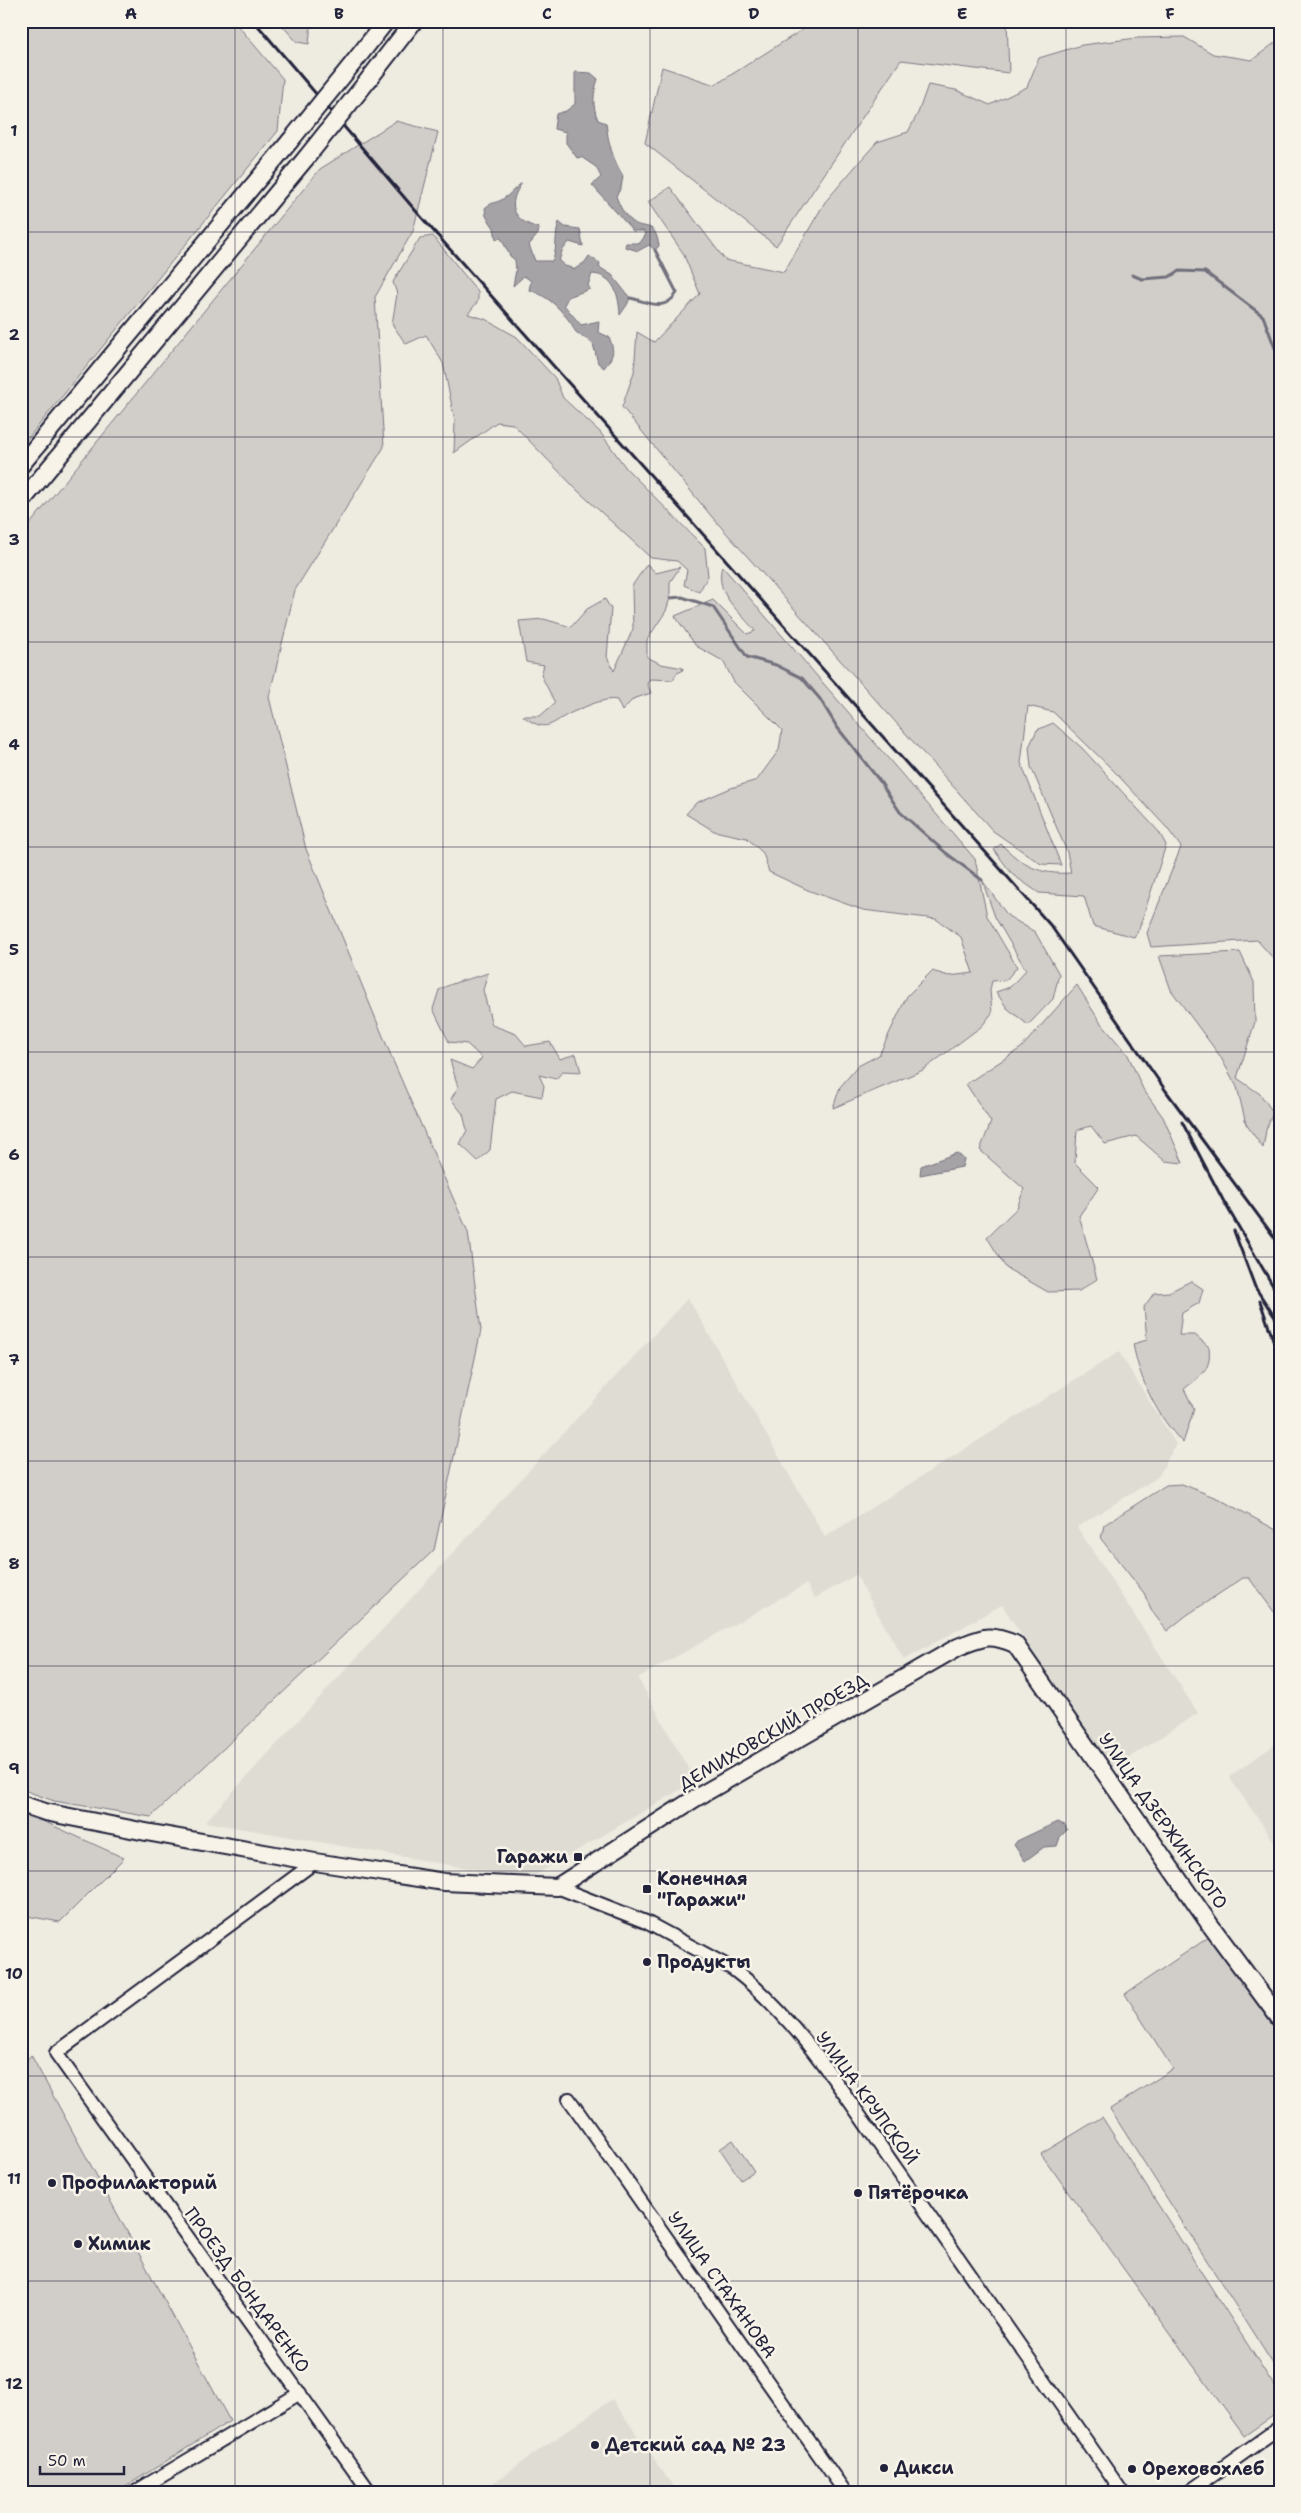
<svg xmlns="http://www.w3.org/2000/svg" width="1301" height="2513" viewBox="0 0 1301 2513" font-family="'Shantell Sans',sans-serif">
	<rect width="100%" height="100%" fill="#eeebe1"/>
	<filter id="ink" filterUnits="userSpaceOnUse"><feTurbulence type="fractalNoise" baseFrequency=".02" numOctaves="2"/><feDisplacementMap in="SourceGraphic" scale="10" xChannelSelector="R" yChannelSelector="G"/><feConvolveMatrix kernelMatrix="1 2 1 2 8 2 1 2 1" color-interpolation-filters="sRGB"/></filter>
	<g filter="url(#ink)">
		<!-- built -->
		<path fill="#dfdcd4" d="M688 1298 825 1537 1119 1352 1176 1444 1158 1477 1077 1527 1198 1713 1110 1770 1002 1605 904 1660 856 1575 815 1598 806 1584 638 1678 695 1781 529 1879 205 1822Z
			M1280 1741V1850L1229 1777Z
			M612 2399 677 2492H480Z"/>
		<!-- green -->
		<path fill="#d1cdc9" stroke="#7a7882" d="M21 21H234L283 79 278 131 21 447Z
			M278 21H311L309 44 297 42Z
			M800 21H1007L1009 73 901 60 776 246 645 143 662 67 715 85 805 28Z
			M1184 37 1213 54 1252 60 1280 39V966L1257 940 1151 947 1147 933 1181 847 1167 828 1113 770 1053 712 1028 706 1021 763 1061 865 1041 864 993 831 712 517 622 407 634 372 637 332 654 342 700 294 683 253 648 202 670 187 725 260 784 272 825 202 861 160 877 142 908 132 918 113 928 85 956 90 990 105 1027 87 1039 58 1082 45 1137 38Z
			M396 121 438 132 413 231 375 297 384 447 295 590 269 697 306 849 394 1063 468 1232 481 1330 434 1550 151 1817 54 1801 21 1789V535L320 169Z
			M433 236 478 292V301L468 314 485 319 517 337 555 378 563 398 600 432 626 468 705 548 708 576 699 592 684 585 687 570 677 561 651 558 577 490 513 424 497 422 454 453 455 421 443 363 426 335 406 344 392 324 397 294 393 282 420 238Z
			M647 564 656 573 680 567 670 582V598L666 611 647 640V657L661 664 683 668 682 671 677 673 673 680 650 679 647 683 651 693 633 699 622 711 617 700C605 697 585 707 573 712 551 722 548 735 523 716H540L555 703 541 675 544 665 526 662 519 621 544 619 571 627 587 609 605 599 611 609 607 657 614 671 633 629 632 586Z
			M722 566 975 859 987 916 1017 967 1006 980 992 981 990 990 992 1013 982 1026 923 1070 833 1108 840 1087 858 1066 879 1055 907 996 932 971 949 976 973 973 961 937 936 919 863 910 810 891 769 872 763 853 747 838 714 831 686 814 696 803 731 788 757 780 779 750 782 730 734 682 723 661 696 646 675 616 713 600 747 634 755 631C740 611 714 595 722 566Z
			M1053 723 1082 748 1159 832 1166 845 1139 929 1134 937 1093 926 1084 896 1039 893 1013 875 994 850 1001 844C1023 866 1039 875 1071 873L1067 852 1031 767 1029 747 1037 730Z
			M982 880 1008 916 1035 932 1059 974 1053 999 1028 1025 1007 1008 996 992 1010 987 1026 970 995 917Z
			M1240 952 1254 982 1255 1022 1237 1078 1260 1094 1273 1112 1266 1130 1263 1148 1246 1124 1237 1087 1220 1056 1171 990 1159 956Z
			M488 973 483 990 492 1025 516 1034 526 1046 550 1042 560 1059 576 1054 581 1072 563 1071 556 1079 539 1075 544 1086 542 1097 512 1091 496 1099 490 1150 478 1161 460 1144 467 1130 463 1114 451 1099 458 1087 450 1060 472 1069 482 1058 467 1044 449 1042 433 1009 439 990C455 981 471 979 488 973Z
			M1077 985 1100 1022 1128 1055 1143 1089 1163 1117 1183 1163 1165 1161 1136 1136 1105 1144 1091 1126 1077 1130 1075 1163 1099 1187 1079 1216 1097 1279 1079 1291 1048 1292 1006 1268 987 1237 1017 1208 1024 1189 980 1150 991 1122 966 1084 1021 1048Z
			M1191 1281 1203 1289 1199 1303 1182 1313 1179 1335H1195L1209 1347C1212 1371 1200 1376 1184 1389L1194 1409 1183 1443C1157 1416 1140 1381 1133 1344L1147 1340 1144 1307 1154 1293 1169 1292Z
			M1182 1484 1219 1499 1280 1532V1620L1249 1578H1243L1187 1615 1167 1631 1151 1610 1144 1593 1101 1539 1104 1525 1166 1485Z
			M21 1811 124 1858 60 1922 21 1915Z
			M1209 1937 1280 2036V2375L1110 2109 1173 2069 1125 1994Z
			M31 2055 230 2421 117 2492H21V2067Z
			M1102 2117 1280 2395V2411L1244 2436 1041 2154Z
			M733 2140 754 2171 741 2180 720 2149Z"/>
		<!-- water -->
		<path fill="#a6a3a6" stroke="#716f7b" d="M575 72 591 73 598 79C593 94 592 105 598 120L606 123C608 142 613 160 623 176L621 188 616 196C620 207 624 215 633 222 645 231 655 219 659 246L655 250 649 245 638 251 625 247 626 243H640L646 234 643 231H633L592 185 601 177 596 167 581 157 577 158 566 143V132L554 129 556 114 566 111 575 104Z
			M522 183C506 205 513 221 539 228L538 234 529 245 535 261H552C558 249 554 236 559 222L565 227 580 229 583 246 569 242 562 251 559 261 565 266 575 269 585 262 589 256 600 263 599 267 612 275 630 298 627 305 620 315C619 297 615 275 592 274L588 285 590 289 568 297 564 305 581 325 599 321 598 332 609 337C615 352 614 355 604 368L598 363 593 344C588 339 582 337 577 333 574 331 573 326 571 323 559 308 549 296 529 290L531 281 524 276 513 286 516 270 515 260 510 256 501 238 496 239 494 228 486 216 485 208C491 202 497 203 503 199 510 195 514 188 522 183Z
			M957 1153 964 1159 962 1167 920 1175 921 1166Z
			M1057 1822 1065 1825 1067 1830 1060 1837 1057 1846 1044 1847 1025 1861 1014 1845 1017 1841Z"/>
		<g fill="none" stroke-linecap="round" stroke-linejoin="round">
			<!-- stream -->
			<path stroke="#716f7b" stroke-width="3" d="M1132 275 1142 279 1169 277 1179 271 1205 272 1263 316 1275 348 1280 351
				M630 298C650 302 663 313 677 293L655 250
				M670 598 682 597 713 607 747 657 776 665 802 678 820 699 837 727 879 780 900 812 946 853 982 880"/>
			<defs>
				<path id="minor" d="M315 1862 56 2053 370 2492
					M557 1887 646 1922 733 1969C799 2019 848 2100 895 2167 971 2275 1046 2384 1122 2492
					M569 2099 845 2492
					M135 2492 300 2393
					M1189 2492 1280 2427"/>
				<path id="major" d="M354 62 386 21
					M369 79 414 21
					M21 465 290 141
					M21 502 306 158
					M21 1804 45 1812 146 1832 315 1862 444 1882 557 1887 694 1799 958 1647C984 1637 988 1633 1015 1644L1211 1926 1280 2019"/>
			</defs>
			<!-- minor casing -->
			<use href="#minor" stroke="#22223b" stroke-width="16"/>
			<!-- major casing -->
			<use href="#major" stroke="#22223b" stroke-width="20"/>
			<!-- minor -->
			<use href="#minor" stroke="#f7f3e8" stroke-width="12"/>
			<!-- major -->
			<use href="#major" stroke="#f7f3e8" stroke-width="16"/>
			<!-- rail -->
			<path stroke="#22223b" stroke-width="3" d="M254 21 415 210 1051 926 1166 1091 1280 1245
				M1280 1025V1091
				M1182 1122 1223 1200 1280 1298
				M1234 1231 1255 1287 1280 1325
				M1260 1301 1280 1360"/>
			<defs>
				<path id="major-bridge" d="M290 141 354 62
					M306 158 369 79"/>
			</defs>
			<!-- major-bridge casing -->
			<use href="#major-bridge" stroke="#22223b" stroke-width="20" stroke-linecap="butt"/>
			<!-- major-bridge -->
			<use href="#major-bridge" stroke="#f7f3e8" stroke-width="16"/>
		</g>
	</g>
	<!-- grid -->
	<path fill="none" stroke="#22223b" stroke-width="1" stroke-opacity="0.55" d="M235 21V2492M443 21V2492M650 21V2492M858 21V2492M1066 21V2492M21 232H1280M21 437H1280M21 642H1280M21 847H1280M21 1052H1280M21 1257H1280M21 1461H1280M21 1666H1280M21 1871H1280M21 2076H1280M21 2281H1280"/>
	<!-- markers -->
	<g fill="#22223b" stroke="#f7f3e8" stroke-width="2">
		<rect x="573" y="1852" width="10" height="10" rx="2.5"/>
		<rect x="642" y="1884" width="10" height="10" rx="2.5"/>
		<circle cx="647" cy="1962" r="5"/>
		<circle cx="52" cy="2183" r="5"/>
		<circle cx="858" cy="2193" r="5"/>
		<circle cx="78" cy="2244" r="5"/>
		<circle cx="595" cy="2445" r="5"/>
		<circle cx="884" cy="2468" r="5"/>
		<circle cx="1132" cy="2469" r="5"/>
	</g>
	<g text-anchor="middle" dominant-baseline="central" stroke-width="5" stroke-linejoin="round" paint-order="stroke">
		<!-- street labels -->
		<g font-size="18" fill="#22223b" stroke="#f7f3e8">
			<text transform="translate(773 1732) rotate(-30)">ДЕМИХОВСКИЙ ПРОЕЗД</text>
			<text transform="translate(1163 1821) rotate(55)">УЛИЦА ДЗЕРЖИНСКОГО</text>
			<text transform="translate(867 2098) rotate(54)">УЛИЦА КРУПСКОЙ</text>
			<text transform="translate(722 2285) rotate(55)">УЛИЦА СТАХАНОВА</text>
			<text transform="translate(247 2290) rotate(54)">ПРОЕЗД БОНДАРЕНКО</text>
		</g>
		<!-- poi labels -->
		<g font-size="18" font-weight="bold" fill="#22223b" stroke="#f7f3e8" text-anchor="start">
			<text x="568" y="1857" text-anchor="end">Гаражи</text>
			<text x="657" y="1879">Конечная<tspan x="657" dy="21">"Гаражи"</tspan></text>
			<text x="657" y="1962">Продукты</text>
			<text x="62" y="2183">Профилакторий</text>
			<text x="868" y="2193">Пятёрочка</text>
			<text x="88" y="2244">Химик</text>
			<text x="605" y="2445">Детский сад № 23</text>
			<text x="894" y="2468">Дикси</text>
			<text x="1142" y="2469">Ореховохлеб</text>
		</g>
	</g>
	<!-- margin -->
	<rect width="1301" height="2513" fill="none" stroke="#f7f3e8" stroke-width="55"/>
	<!-- scale -->
	<path d="M40 2466v8h84v-8" fill="none" stroke="#22223b" stroke-width="2.5"/>
	<text x="48" y="2466" font-size="15" fill="#22223b" stroke="#f7f3e8" stroke-width="4" paint-order="stroke">50 m</text>
	<rect x="28" y="28" width="1246" height="2458" fill="none" stroke="#22223b" stroke-width="2"/>
	<g font-size="16" text-anchor="middle" font-weight="bold" fill="#22223b">
		<text x="131" y="19">A</text>
		<text x="339" y="19">B</text>
		<text x="547" y="19">C</text>
		<text x="754" y="19">D</text>
		<text x="962" y="19">E</text>
		<text x="1170" y="19">F</text>
		<text x="14" y="136">1</text>
		<text x="14" y="340">2</text>
		<text x="14" y="545">3</text>
		<text x="14" y="750">4</text>
		<text x="14" y="955">5</text>
		<text x="14" y="1160">6</text>
		<text x="14" y="1365">7</text>
		<text x="14" y="1569">8</text>
		<text x="14" y="1774">9</text>
		<text x="14" y="1979">10</text>
		<text x="14" y="2184">11</text>
		<text x="14" y="2389">12</text>
	</g>
</svg>
